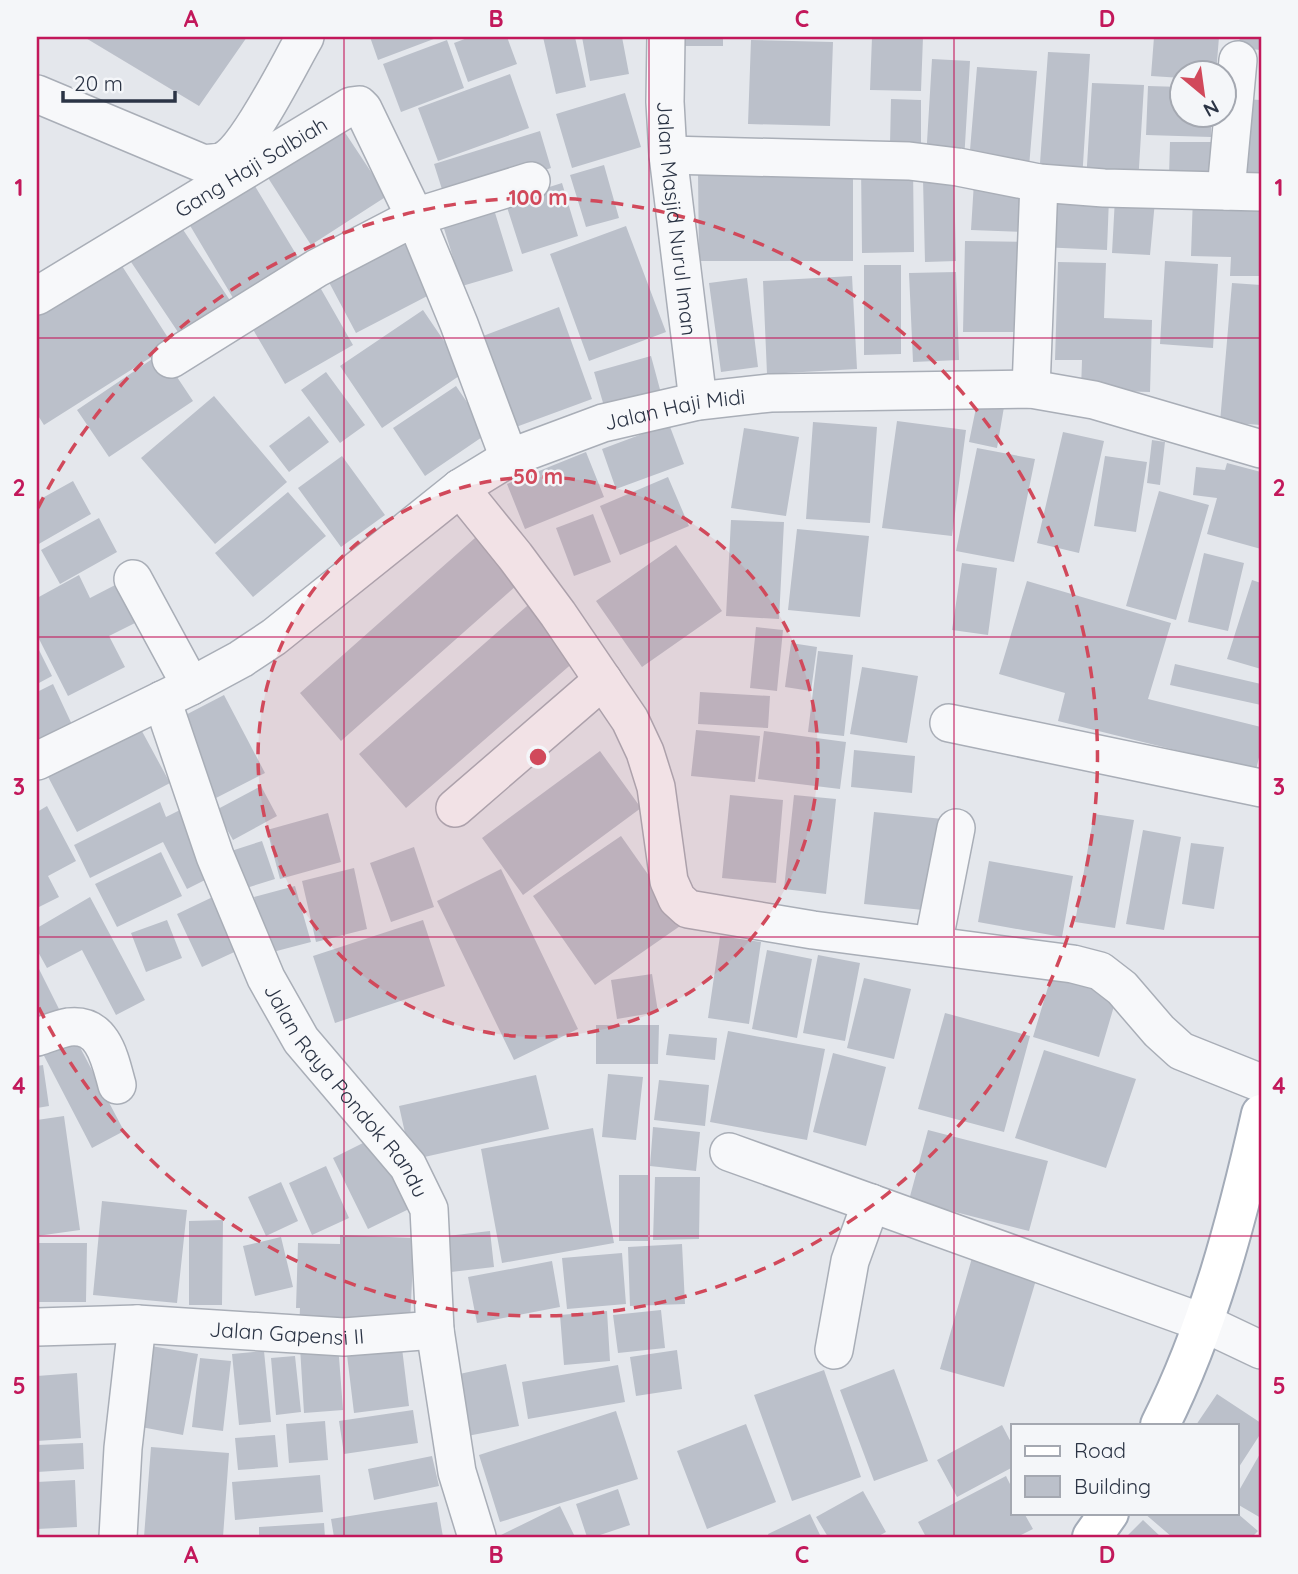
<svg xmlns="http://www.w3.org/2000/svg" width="1298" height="1574" viewBox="0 0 1298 1574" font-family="Quicksand,sans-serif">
	<rect width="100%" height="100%" fill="#e4e7ec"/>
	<!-- building -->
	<path fill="#bbc0ca" d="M84 37H247L199 106Z
		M370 37H439L378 60Z
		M470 37H507L517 64 468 82 454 43Z
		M543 37H575L586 87 556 94Z
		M582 37H622L629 74 590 81Z
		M678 37H723V46H678Z
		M872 37H923L921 91 870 90Z
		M1154 37H1219L1216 74H1182V78L1151 76Z
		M1240 37H1261V50L1238 48Z
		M447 40 464 88 401 112 383 64Z
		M751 40 833 42 830 126 748 124Z
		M1048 52 1090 54 1082 180 1039 177Z
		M932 59 970 61 964 161 926 159Z
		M977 67 1037 71 1029 167 969 162Z
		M510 74 529 128 438 161 418 108Z
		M1092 83 1144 85 1138 184 1086 182Z
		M1148 86 1182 87V116H1211V137L1146 135Z
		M625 93 641 147 572 168 556 114Z
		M891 99 921 100V145L890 144Z
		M1238 99 1261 100V175L1232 172Z
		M338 122 387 196 311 245 263 170Z
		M540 131 551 168 446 202 434 164Z
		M1170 142H1222L1221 177 1169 176Z
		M604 165 619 218 586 227 570 175Z
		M861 166H913L914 252 862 253Z
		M698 172H853V261H699Z
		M247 173 302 264 236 303 182 212Z
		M954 178 956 261 925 262 923 179Z
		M974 182 1029 185 1026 232 971 230Z
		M562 183 578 236 522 254 505 201Z
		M1043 195 1109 198 1107 250 1040 247Z
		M1193 195 1261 203V276H1230L1231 257 1191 256Z
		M1115 198 1155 201 1150 255 1112 253Z
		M492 203 513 271 462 286 441 219Z
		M174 216 237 311 186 344 123 250Z
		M626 226 666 332 589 361 550 254Z
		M403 230 435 292 356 333 323 271Z
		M965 241 1027 242 1025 332H963Z
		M115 255 172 344 44 425 37 414V305Z
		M1165 261 1218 264 1213 348 1160 344Z
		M1058 262 1106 263 1104 318 1152 320 1150 392 1081 390 1082 360H1055Z
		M864 265H901V354L864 355Z
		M956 272 959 360 913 362 909 273Z
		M852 276 857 369 767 374 763 281Z
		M747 278 758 367 721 372 709 283Z
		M317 282 353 345 285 384 248 321Z
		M1232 283 1261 285V425L1220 422Z
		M559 307 592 399 516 427 483 336Z
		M423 310 465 372 382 428 340 366Z
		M161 353 193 401 109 457 77 410Z
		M651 356 662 397 606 413 594 372Z
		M326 372 365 425 340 443 301 390Z
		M456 386 488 433 425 476 393 428Z
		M214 396 287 482 215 544 141 458Z
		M977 403 1004 407 997 448 969 442Z
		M309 416 329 442 289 472 269 446Z
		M897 421 966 430 952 536 882 528Z
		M813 422 877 427 870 523 806 519Z
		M669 424 684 464 616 489 602 449Z
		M744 428 799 437 786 516 731 508Z
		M1063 432 1104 441 1079 553 1037 543Z
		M1152 440 1165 442 1160 485 1147 483Z
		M977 448 1035 459 1014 562 956 551Z
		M586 452 604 497 525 529 507 484Z
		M342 456 385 515 341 547 298 488Z
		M1105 456 1147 462 1136 532 1094 526Z
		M1227 463 1261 472V549L1207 534 1217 498 1193 495 1196 467 1225 470Z
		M668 477 689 526 620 555 600 506Z
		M73 481 91 514 37 545V501Z
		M1159 491 1209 505 1176 620 1126 606Z
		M288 492 326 536 253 597 215 553Z
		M593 514 611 562 574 576 556 528Z
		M99 518 117 552 60 584 41 550Z
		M731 520 784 522 779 619 726 616Z
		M797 529 869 536 860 617 788 610Z
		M484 530 526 577 341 741 300 693Z
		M676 545 722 611 642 667 596 601Z
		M1204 553 1244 563 1228 631 1188 622Z
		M962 563 997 568 988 635 952 630Z
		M79 575 90 598 121 582 141 620 109 636 125 667 68 696 37 635V598Z
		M1252 580 1261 583V669L1227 659Z
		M1027 581 1171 623 1148 699 1261 727V749L1256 770 1058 721 1065 693 999 674Z
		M535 599 583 654 406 808 359 754Z
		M756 627 783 630 777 691 750 688Z
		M791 643 817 647 811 691 785 687Z
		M37 646 52 676 37 684Z
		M818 651 853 655 844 736 808 732Z
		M1175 664 1261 684V705L1170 685Z
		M862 667 918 676 907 743 850 734Z
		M53 684 76 733 37 751V692Z
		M700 692 770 696 768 728 698 724Z
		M224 695 265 773 214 799 174 721Z
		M137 722 170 783 77 832 45 771Z
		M696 730 760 736 755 782 691 776Z
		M764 731 846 742 840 789 758 779Z
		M854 750 915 756 912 793 851 787Z
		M600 751 641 808 523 895 482 838Z
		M261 786 277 816 233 840 216 810Z
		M730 795 783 800 776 883 722 878Z
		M794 795 836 799 826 894 784 889Z
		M160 802 166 817 184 808 217 874 187 889 163 842 90 878 74 845Z
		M47 806 76 861 48 876 59 897 37 908V812Z
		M874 812 943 819 933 911 864 904Z
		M328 813 341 862 280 879 267 830Z
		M1094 814 1134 820 1115 928 1075 922Z
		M1143 830 1181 837 1164 930 1126 924Z
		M621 836 683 924 595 985 533 896Z
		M262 841 275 879 240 890 228 852Z
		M1191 843 1224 847 1214 909 1182 904Z
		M414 847 434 907 391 922 370 863Z
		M161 852 182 896 117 927 95 884Z
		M989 861 1073 876 1062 937 978 922Z
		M354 868 367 929 316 942 302 881Z
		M501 869 578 1029 514 1060 437 901Z
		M295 886 311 942 269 953 254 897Z
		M219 894 243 948 202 967 177 914Z
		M90 897 145 1000 116 1015 82 950 47 968 37 950V928Z
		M167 920 182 958 146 972 131 933Z
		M423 920 445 986 335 1023 313 956Z
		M720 936 761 942 749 1024 708 1018Z
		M767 950 812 959 797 1038 752 1029Z
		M818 955 860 963 845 1041 803 1033Z
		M37 965 60 1011 37 1023Z
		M652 974 658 1012 617 1019 611 980Z
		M1051 977 1117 996 1099 1057 1033 1037Z
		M864 978 911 989 894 1059 847 1048Z
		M945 1013 1030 1036 1004 1132 918 1109Z
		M596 1025H659L658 1064H596Z
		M728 1031 825 1049 807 1140 710 1122Z
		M73 1034 124 1131 92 1148 41 1050Z
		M669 1034 717 1038 715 1060 666 1055Z
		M1044 1050 1136 1079 1106 1168 1015 1138Z
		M833 1053 886 1067 866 1146 813 1132Z
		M43 1065 49 1106 37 1108V1066Z
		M608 1074 643 1077 636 1140 602 1137Z
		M536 1075 549 1129 411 1160 399 1106Z
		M659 1080 709 1085 705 1126 654 1120Z
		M64 1116 80 1230 37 1236V1120Z
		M653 1127 700 1132 696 1171 650 1166Z
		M593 1128 614 1243 502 1263 481 1149Z
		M928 1130 1048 1161 1029 1231 909 1200Z
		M373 1138 409 1209 368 1229 333 1158Z
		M326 1166 349 1218 312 1235 289 1183Z
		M619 1175H648V1241H619Z
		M655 1177H700L699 1239 653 1240Z
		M281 1182 298 1221 266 1236 248 1197Z
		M102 1201 187 1210 177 1303 93 1295Z
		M223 1220 222 1305H189V1221Z
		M490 1231 494 1267 451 1272 447 1236Z
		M340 1235 414 1238 410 1324 299 1331 300 1308H296L298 1243 340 1244Z
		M281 1237 293 1287 255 1296 243 1246Z
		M37 1243H87L86 1302H37Z
		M682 1244 685 1304 630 1306 628 1247Z
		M974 1251 1039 1270 1004 1387 940 1369Z
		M622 1253 626 1304 567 1309 562 1258Z
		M552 1261 560 1307 477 1323 468 1277Z
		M661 1310 665 1348 618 1353 613 1315Z
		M607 1311 610 1361 564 1365 560 1315Z
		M338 1344 343 1410 304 1413 300 1347Z
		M151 1346 198 1354 183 1435 136 1426Z
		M402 1348 409 1406 354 1413 347 1355Z
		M677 1350 682 1389 636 1396 630 1357Z
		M264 1351 271 1422 239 1425 232 1354Z
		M295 1356 301 1412 276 1415 271 1358Z
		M200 1358 231 1361 223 1431 192 1427Z
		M506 1364 519 1426 462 1437 450 1376Z
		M618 1365 625 1402 528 1419 522 1382Z
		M894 1369 928 1461 874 1481 840 1390Z
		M824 1370 861 1477 792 1501 754 1395Z
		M77 1373 81 1438 37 1441V1376Z
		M1217 1394 1261 1423V1433L1237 1470V1425H1196Z
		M413 1410 418 1443 344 1454 339 1421Z
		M616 1411 638 1479 500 1522 479 1455Z
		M325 1421 328 1460 289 1463 286 1424Z
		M746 1424 776 1502 707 1529 677 1451Z
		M1002 1425 1013 1446V1467L957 1497 937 1460Z
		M275 1435 278 1467 238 1470 235 1438Z
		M83 1443 84 1469 37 1472V1445Z
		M151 1447 229 1453 223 1537H144Z
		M1261 1452V1518L1237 1504V1494Z
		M432 1456 439 1486 374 1500 368 1469Z
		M320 1475 323 1512 235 1520 232 1482Z
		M1006 1476 1013 1490V1513H1024L1033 1529 1017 1537H926L918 1522Z
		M75 1480 77 1527 37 1529V1482Z
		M618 1489 630 1525 594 1537H587L576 1504Z
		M863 1491 886 1532 877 1537H828L816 1517Z
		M437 1502 443 1537H334L331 1519Z
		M560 1506 575 1537H497Z
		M1144 1513H1237L1258 1531 1252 1537H1172Z
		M810 1514 821 1537H769L768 1534Z
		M1143 1520 1161 1537H1126Z
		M324 1523 325 1537H259V1527Z"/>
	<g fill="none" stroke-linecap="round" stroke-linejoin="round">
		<defs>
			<g id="minor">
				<path id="s1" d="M666 37 665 102 668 155 698 401"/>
				<path d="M37 94 204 164C209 163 216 163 221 162 247 152 289 64 305 37"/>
				<path d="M668 155 909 161 958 167 1039 183 1104 188 1261 192"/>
				<path d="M1226 191 1238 60"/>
				<path id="s2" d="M37 296 351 106 359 105 363 109 415 217 531 181"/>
				<path d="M171 359 317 268 415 217 459 324 509 458"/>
				<path d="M1031 389 1039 183"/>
				<path d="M460 488 515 556 558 614 630 720 645 752 656 787 669 881 677 899 688 909 813 930 1073 964 1100 971 1122 988 1159 1031 1181 1051 1261 1083"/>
				<path d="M133 579 191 686"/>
				<path id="s3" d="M162 700 215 856 266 978 301 1040 408 1166 429 1209 435 1330 457 1472 477 1537"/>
				<path d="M949 723 1261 788"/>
				<path id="s4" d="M37 761 191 686 241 659 274 637 460 488 509 458 603 423 698 401 770 393 1031 389 1094 400 1261 449"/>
				<path d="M455 808 603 680"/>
				<path d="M933 945 956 828"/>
				<path d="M37 1037C47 1034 58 1029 69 1027 104 1023 110 1060 117 1085"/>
				<path d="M729 1152 1204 1323 1261 1350"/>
				<path id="s5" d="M37 1327 137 1324 344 1337 435 1330"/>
				<path d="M834 1350 850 1261 871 1203"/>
				<path d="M118 1537 123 1448 137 1324"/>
			</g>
			<path id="major" d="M1160 1425C1209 1327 1237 1220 1261 1114
				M1092 1537 1109 1513"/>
		</defs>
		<!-- minor casing -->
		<use href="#minor" stroke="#a9aeb7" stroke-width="40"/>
		<!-- major casing -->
		<use href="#major" stroke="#a3abb8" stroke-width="42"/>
		<!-- minor -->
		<use href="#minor" stroke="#f7f8fa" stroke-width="37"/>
		<!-- major -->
		<use href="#major" stroke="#fff" stroke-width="38"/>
	</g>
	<!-- grid -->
	<path fill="none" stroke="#c2185b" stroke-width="2" stroke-opacity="0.55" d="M344 37V1537M649 37V1537M954 37V1537M37 338H1261M37 637H1261M37 937H1261M37 1236H1261"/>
	<!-- distance rings -->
	<circle cx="538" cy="757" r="280" fill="#d1495b" fill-opacity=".12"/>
	<g fill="none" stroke="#d1495b" stroke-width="3.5" stroke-dasharray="12 9">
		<circle cx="538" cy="757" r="280"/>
		<path d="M38 508A559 559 0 1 1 38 1006"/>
	</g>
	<g text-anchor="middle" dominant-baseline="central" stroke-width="5" stroke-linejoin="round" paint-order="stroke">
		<!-- street labels -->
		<g font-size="21" fill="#2b3445" stroke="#f4f6f9">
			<text stroke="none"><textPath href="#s2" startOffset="250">Gang Haji Salbiah</textPath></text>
			<text stroke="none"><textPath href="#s1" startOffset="182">Jalan Masjid Nurul Iman</textPath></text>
			<text stroke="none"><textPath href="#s4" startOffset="737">Jalan Haji Midi</textPath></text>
			<text stroke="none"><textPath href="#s3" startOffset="436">Jalan Raya Pondok Randu</textPath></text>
			<text stroke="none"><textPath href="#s5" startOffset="250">Jalan Gapensi II</textPath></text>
		</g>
	</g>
	<circle cx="538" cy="757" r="10" fill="#d1495b" stroke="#f4f6f9" stroke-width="3.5"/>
	<g font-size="21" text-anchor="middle" font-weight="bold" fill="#d1495b" stroke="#f4f6f9" stroke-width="5" stroke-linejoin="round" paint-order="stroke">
		<text x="538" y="205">100 m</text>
		<text x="538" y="484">50 m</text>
	</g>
	<!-- border -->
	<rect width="1298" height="1574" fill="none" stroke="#f4f6f9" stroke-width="77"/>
	<!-- legend -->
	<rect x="1011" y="1424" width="228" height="91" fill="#f4f6f9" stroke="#a4a8b1" stroke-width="2"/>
	<rect x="1025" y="1446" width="35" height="10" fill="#ffffff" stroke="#a4a8b1" stroke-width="2"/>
	<text x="1074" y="1458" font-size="21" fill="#2b3445">Road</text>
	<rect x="1025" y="1476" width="35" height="21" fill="#bbc0ca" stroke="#a4a8b1" stroke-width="2"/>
	<text x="1074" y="1494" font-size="21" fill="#2b3445">Building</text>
	<!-- north arrow -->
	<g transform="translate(1203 94) rotate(151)"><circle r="33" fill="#f4f6f9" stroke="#a4a8b1" stroke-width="2"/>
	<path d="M0-5L12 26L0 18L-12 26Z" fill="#d1495b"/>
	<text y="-10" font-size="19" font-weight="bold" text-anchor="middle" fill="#2b3445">N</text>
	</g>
	<!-- scale -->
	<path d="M63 91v10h112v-10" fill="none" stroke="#2b3445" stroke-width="3.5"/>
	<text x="74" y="91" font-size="21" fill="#2b3445" stroke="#f4f6f9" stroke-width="5" paint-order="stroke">20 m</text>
	<rect x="38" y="38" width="1222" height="1498" fill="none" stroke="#c2185b" stroke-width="2.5"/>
	<g font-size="23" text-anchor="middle" font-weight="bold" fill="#c2185b">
		<text x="191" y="27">A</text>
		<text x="496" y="27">B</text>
		<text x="802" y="27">C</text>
		<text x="1107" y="27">D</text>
		<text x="19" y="196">1</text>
		<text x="1279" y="196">1</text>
		<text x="19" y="496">2</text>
		<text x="1279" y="496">2</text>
		<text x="19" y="795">3</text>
		<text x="1279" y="795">3</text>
		<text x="19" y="1094">4</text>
		<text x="1279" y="1094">4</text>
		<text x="19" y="1394">5</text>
		<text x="1279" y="1394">5</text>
		<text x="191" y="1563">A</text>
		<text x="496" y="1563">B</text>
		<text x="802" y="1563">C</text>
		<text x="1107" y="1563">D</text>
	</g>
</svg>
